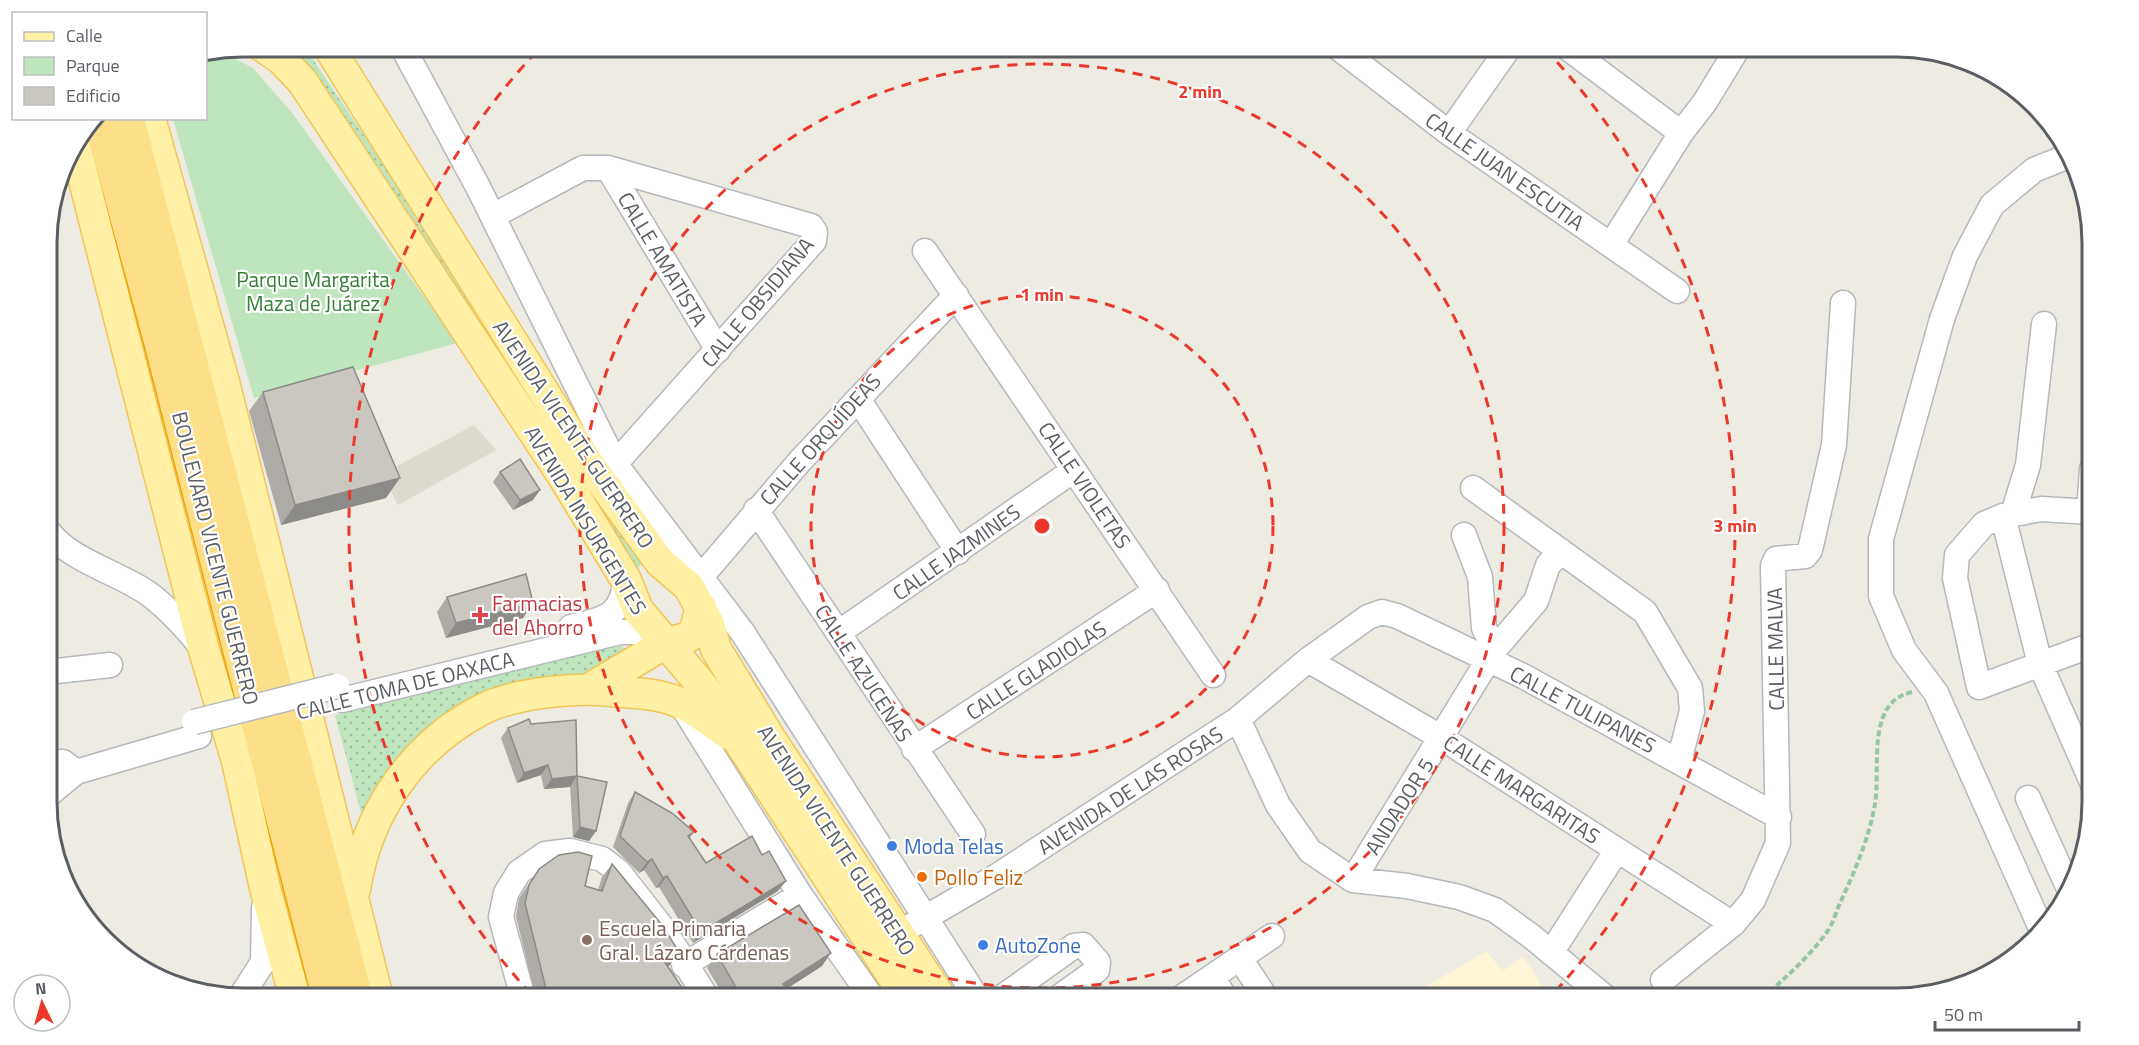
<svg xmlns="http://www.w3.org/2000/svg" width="2139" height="1045" viewBox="0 0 2139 1045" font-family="'Titillium Web',sans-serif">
	<defs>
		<pattern id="garden-dots" width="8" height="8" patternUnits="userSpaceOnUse" patternTransform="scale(1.5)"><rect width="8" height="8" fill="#bee5be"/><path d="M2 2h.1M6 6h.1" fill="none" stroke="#9dbd9e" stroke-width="1.8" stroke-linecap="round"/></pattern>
	</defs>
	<rect width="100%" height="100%" fill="#edebe2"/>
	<!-- commercial -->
	<path fill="#fef4d6" d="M1486 951 1503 971 1523 956 1550 998H1407Z"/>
	<!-- education -->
	<path fill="#dddad0" d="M474 425 496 450 398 505 382 474Z"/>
	<!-- park -->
	<path fill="#bee5be" d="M220 51 253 68 293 114 457 343 254 398 173 119 206 118V54Z"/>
	<!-- garden -->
	<path fill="url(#garden-dots)" d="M290 47H308L310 55 465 286 645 563 637 567 302 58Z
		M617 644 633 653 625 667 485 705 367 835 335 715Z"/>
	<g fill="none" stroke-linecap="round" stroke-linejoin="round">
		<defs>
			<path id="minor" d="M402 46 478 187 616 465 743 633 977 998
				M1336 46 1449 133 1677 291
				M1565 46 1681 133
				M1449 133 1510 46
				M608 168 718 350
				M493 216 583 168H608L811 226 815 232 814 241 606 474
				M1611 245 1681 133 1705 102 1739 46
				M925 251 1213 675
				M858 399 958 552
				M1473 488 1645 612 1690 688 1692 711 1679 761
				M756 510 973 834
				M2089 512 2092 469
				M2092 512 2041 509 2003 516 1984 524 1957 555 1955 578 1979 687 2092 645
				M2013 514 2028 465 2044 324
				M2003 516 2040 664 2092 782
				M48 531C70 561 120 573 149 594 169 609 188 630 204 650
				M1464 535 1480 577 1484 628 1495 649
				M689 587 700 578 800 461 956 295
				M571 627C604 619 621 618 626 580
				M838 633 1074 470
				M1308 660 1442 738 1733 924
				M48 672 110 665
				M342 700 620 632H635L664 644
				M681 704 800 895 872 998
				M1238 719 1278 805 1310 851 1353 880 1407 886 1459 897 1495 910 1531 936 1606 998
				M914 749 1157 590
				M48 764 63 762 76 772
				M48 795 76 772 199 736
				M2028 798 2070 891
				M1353 880 1495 649 1536 601 1548 565 1561 551
				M911 926 997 876 1238 719 1308 660 1368 617 1382 612 1397 616 1523 676 1779 817
				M2040 926 1936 693 1904 650 1881 596V539L1942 319 1965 256 1992 205 2034 170 2066 157
				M1551 953 1617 850
				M1241 960 1266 998
				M684 965 800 895
				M1213 978 1225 998
				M1663 980 1733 924 1753 900 1778 843 1773 566 1776 559 1805 556 1810 550 1834 445 1843 303
				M240 998 263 962 264 908
				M523 998 501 917 506 893 519 872 545 854 570 851 602 859 618 871 664 930 707 998
				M1001 998 1074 946 1083 945 1098 962 1097 970 1058 998
				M1181 998 1272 936"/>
			<path id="major" d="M262 46 281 59 302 81 564 478 626 580 638 610 704 688 907 998
				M328 46 588 463 660 562 689 587 709 624 716 649 770 738 941 998
				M150 118 224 382 378 998
				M75 145 204 650 237 761 265 888 295 998
				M589 689 664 644 686 638 694 633 701 607
				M355 889C367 813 412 746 481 710 514 693 575 687 611 691 633 693 657 693 678 702 696 709 713 724 728 734"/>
			<path id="highway" d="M100 118 160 339 329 998
				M127 118 356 998"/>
		</defs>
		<!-- minor casing -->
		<use href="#minor" stroke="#b5b8bc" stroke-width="27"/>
		<!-- major casing -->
		<use href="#major" stroke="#f2c556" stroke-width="33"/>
		<!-- highway casing -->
		<use href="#highway" stroke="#efa300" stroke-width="36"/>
		<!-- path -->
		<path stroke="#97c6a4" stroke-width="4" stroke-dasharray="6 3" stroke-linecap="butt" d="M1763 998C1786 977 1809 957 1827 932 1833 924 1836 912 1840 903 1855 871 1869 838 1875 804 1881 768 1865 702 1912 692"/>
		<!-- minor -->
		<use href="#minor" stroke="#fff" stroke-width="24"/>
		<!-- major -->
		<use href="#major" stroke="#fff0a5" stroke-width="30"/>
		<!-- highway -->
		<use href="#highway" stroke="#fddf89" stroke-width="33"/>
		<defs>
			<path id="minor-bridge" d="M194 722 337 686"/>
		</defs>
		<!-- minor-bridge casing -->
		<use href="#minor-bridge" stroke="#b5b8bc" stroke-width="27" stroke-linecap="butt"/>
		<!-- minor-bridge -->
		<use href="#minor-bridge" stroke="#fff" stroke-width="24"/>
	</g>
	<!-- wall -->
	<path fill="#aeaba6" d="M263 392 386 498 281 525 249 411Z
		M500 472 533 500 513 510 493 482Z
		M447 597 533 603 523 618 446 638 437 612Z
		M531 724 570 787 544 789 541 775 517 783 501 738 508 728Z
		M577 776 596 831 589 841 573 837 570 786Z
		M635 792 694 832 690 838 706 863 778 891 693 943 659 887 656 888 644 870 639 873 613 847 628 803Z
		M612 864 670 965 668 966 689 998H536L516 917 519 898 539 869 585 886 598 890 602 877Z
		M717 954 822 966 786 989 793 998H725L707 968Z"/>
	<!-- shaded-wall -->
	<path fill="#8d8b87" d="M400 478 386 498 281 525 295 505Z
		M540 490 533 500 513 510 520 500Z
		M533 603 523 618 446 638 456 623Z
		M548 765 541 775 517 783 524 773Z
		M577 776 570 787 544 789 552 779Z
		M580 827 596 831 589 841 573 837Z
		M652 859 644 870 639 873 647 862Z
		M667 876 659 887 656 888 663 878Z
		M786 881 778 891 693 943 701 932Z
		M679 952 670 965 655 974 664 961Z
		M831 953 822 966 774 997 783 984Z"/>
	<!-- building -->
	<path fill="#cac7c1" stroke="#8d8b87" stroke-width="1.5" d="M353 367 400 478 295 505 263 392Z
		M520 459 540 490 520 500 500 472Z
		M526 574 533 603 456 623 447 597Z
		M529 719 531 724 576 720 577 776 552 779 548 765 524 773 508 728Z
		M577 776 607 782 596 831 580 827Z
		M635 792 672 813 694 832 688 836 706 863 752 836 762 855 769 851 786 881 701 932 667 876 663 878 652 859 647 862 620 836Z
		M578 852 592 856 585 886 602 891 612 864 662 925 679 952 664 961 689 998H614L611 993 602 998H550L546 989 525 903 529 885 539 869 559 855Z
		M799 905 831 953 783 984 793 998H742L717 954Z"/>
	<!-- distance rings -->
	<g fill="none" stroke="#ea392b" stroke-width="3" stroke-dasharray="10 8">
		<circle cx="1042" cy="526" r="231"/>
		<circle cx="1042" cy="526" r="462"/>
		<path d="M531 994A693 693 0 0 1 539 49M1545 49A693 693 0 0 1 1553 994"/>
	</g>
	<!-- markers -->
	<path fill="#e0444e" stroke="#fff" stroke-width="2" d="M477 606h6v6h6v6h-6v6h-6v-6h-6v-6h6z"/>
	<g fill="#3f7fe0" stroke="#fff" stroke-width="2">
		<circle cx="892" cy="846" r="6"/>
		<circle cx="983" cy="945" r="6"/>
	</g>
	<circle fill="#e8710a" stroke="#fff" stroke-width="2" cx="922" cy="877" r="6"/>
	<circle fill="#8d6e63" stroke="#fff" stroke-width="2" cx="587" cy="940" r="6"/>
	<g text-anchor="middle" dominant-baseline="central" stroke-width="4.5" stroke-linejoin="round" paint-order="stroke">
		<!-- street labels -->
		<g font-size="21" fill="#5a5e63" stroke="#fff">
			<text transform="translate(1505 171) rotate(35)">CALLE JUAN ESCUTIA</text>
			<text transform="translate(663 259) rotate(59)">CALLE AMATISTA</text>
			<text transform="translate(757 302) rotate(-50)">CALLE OBSIDIANA</text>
			<text transform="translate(574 434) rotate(56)">AVENIDA VICENTE GUERRERO</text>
			<text transform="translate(820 439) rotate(-48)">CALLE ORQUÍDEAS</text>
			<text transform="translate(1085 485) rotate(56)">CALLE VIOLETAS</text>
			<text transform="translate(586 520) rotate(59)">AVENIDA INSURGENTES</text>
			<text transform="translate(956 552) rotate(-35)">CALLE JAZMINES</text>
			<text transform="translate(216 558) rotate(76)">BOULEVARD VICENTE GUERRERO</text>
			<text transform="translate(1775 649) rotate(-91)">CALLE MALVA</text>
			<text transform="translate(1036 670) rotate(-33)">CALLE GLADIOLAS</text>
			<text transform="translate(864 673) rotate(57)">CALLE AZUCENAS</text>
			<text transform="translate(405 685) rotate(-14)">CALLE TOMA DE OAXACA</text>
			<text transform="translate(1583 709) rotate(28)">CALLE TULIPANES</text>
			<text transform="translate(1522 789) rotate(33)">CALLE MARGARITAS</text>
			<text transform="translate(1130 790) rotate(-33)">AVENIDA DE LAS ROSAS</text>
			<text transform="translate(1399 806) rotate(-58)">ANDADOR 5</text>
			<text transform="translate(837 840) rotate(57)">AVENIDA VICENTE GUERRERO</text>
		</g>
		<!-- park labels -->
		<g font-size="21" fill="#338136" stroke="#fff">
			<text x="313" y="279">Parque Margarita<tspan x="313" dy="24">Maza de Juárez</tspan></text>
		</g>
		<!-- health labels -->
		<g font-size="21" fill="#be3a42" stroke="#fff" text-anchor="start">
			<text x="492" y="603">Farmacias<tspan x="492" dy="24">del Ahorro</tspan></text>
		</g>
		<!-- shop labels -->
		<g font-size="21" fill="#366cbe" stroke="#fff" text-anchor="start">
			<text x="904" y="846">Moda Telas</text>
			<text x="995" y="945">AutoZone</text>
		</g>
		<!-- food labels -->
		<g font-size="21" fill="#c56008" stroke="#fff" text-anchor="start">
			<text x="934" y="877">Pollo Feliz</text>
		</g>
		<!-- education labels -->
		<g font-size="21" fill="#785e54" stroke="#fff" text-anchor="start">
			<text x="599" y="928">Escuela Primaria<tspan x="599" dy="24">Gral. Lázaro Cárdenas</tspan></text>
		</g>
	</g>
	<!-- crop -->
	<path d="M0 0H2139V1045H0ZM243 57H1896A186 186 0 0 1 2082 243V802A186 186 0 0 1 1896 988H243A186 186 0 0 1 57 802V243A186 186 0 0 1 243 57Z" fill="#fff" fill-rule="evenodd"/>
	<path fill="none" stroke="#5a5e63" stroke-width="3" d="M243 57H1896A186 186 0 0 1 2082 243V802A186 186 0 0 1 1896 988H243A186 186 0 0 1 57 802V243A186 186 0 0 1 243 57Z"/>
	<circle cx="1042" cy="526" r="9" fill="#ea392b" stroke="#fff" stroke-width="3"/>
	<g font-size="18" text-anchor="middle" font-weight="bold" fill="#ea392b" stroke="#fff" stroke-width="4.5" stroke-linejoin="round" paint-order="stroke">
		<text x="1200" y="98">2 min</text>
		<text x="1042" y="301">1 min</text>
		<text x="1735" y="532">3 min</text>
	</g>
	<!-- legend -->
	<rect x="12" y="12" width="195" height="108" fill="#ffffff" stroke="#bdbfc1" stroke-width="1.5"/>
	<rect x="24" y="32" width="30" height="9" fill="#fff0a5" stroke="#bdbfc1" stroke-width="1.5"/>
	<text x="66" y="42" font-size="18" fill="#5a5e63">Calle</text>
	<rect x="24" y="57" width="30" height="18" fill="#bee5be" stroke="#bdbfc1" stroke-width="1.5"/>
	<text x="66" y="72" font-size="18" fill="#5a5e63">Parque</text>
	<rect x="24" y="87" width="30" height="18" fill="#cac7c1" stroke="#bdbfc1" stroke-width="1.5"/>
	<text x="66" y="102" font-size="18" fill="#5a5e63">Edificio</text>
	<!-- north arrow -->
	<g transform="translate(42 1003) rotate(355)"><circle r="28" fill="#ffffff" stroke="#bdbfc1" stroke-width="1.5"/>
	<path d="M0-4.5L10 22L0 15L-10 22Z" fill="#ea392b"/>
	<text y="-9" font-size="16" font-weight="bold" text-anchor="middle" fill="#5a5e63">N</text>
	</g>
	<!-- scale -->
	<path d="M1935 1021v9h144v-9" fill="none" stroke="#5a5e63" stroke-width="3"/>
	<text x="1944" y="1021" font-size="18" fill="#5a5e63" stroke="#ffffff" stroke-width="4.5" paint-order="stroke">50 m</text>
</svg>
